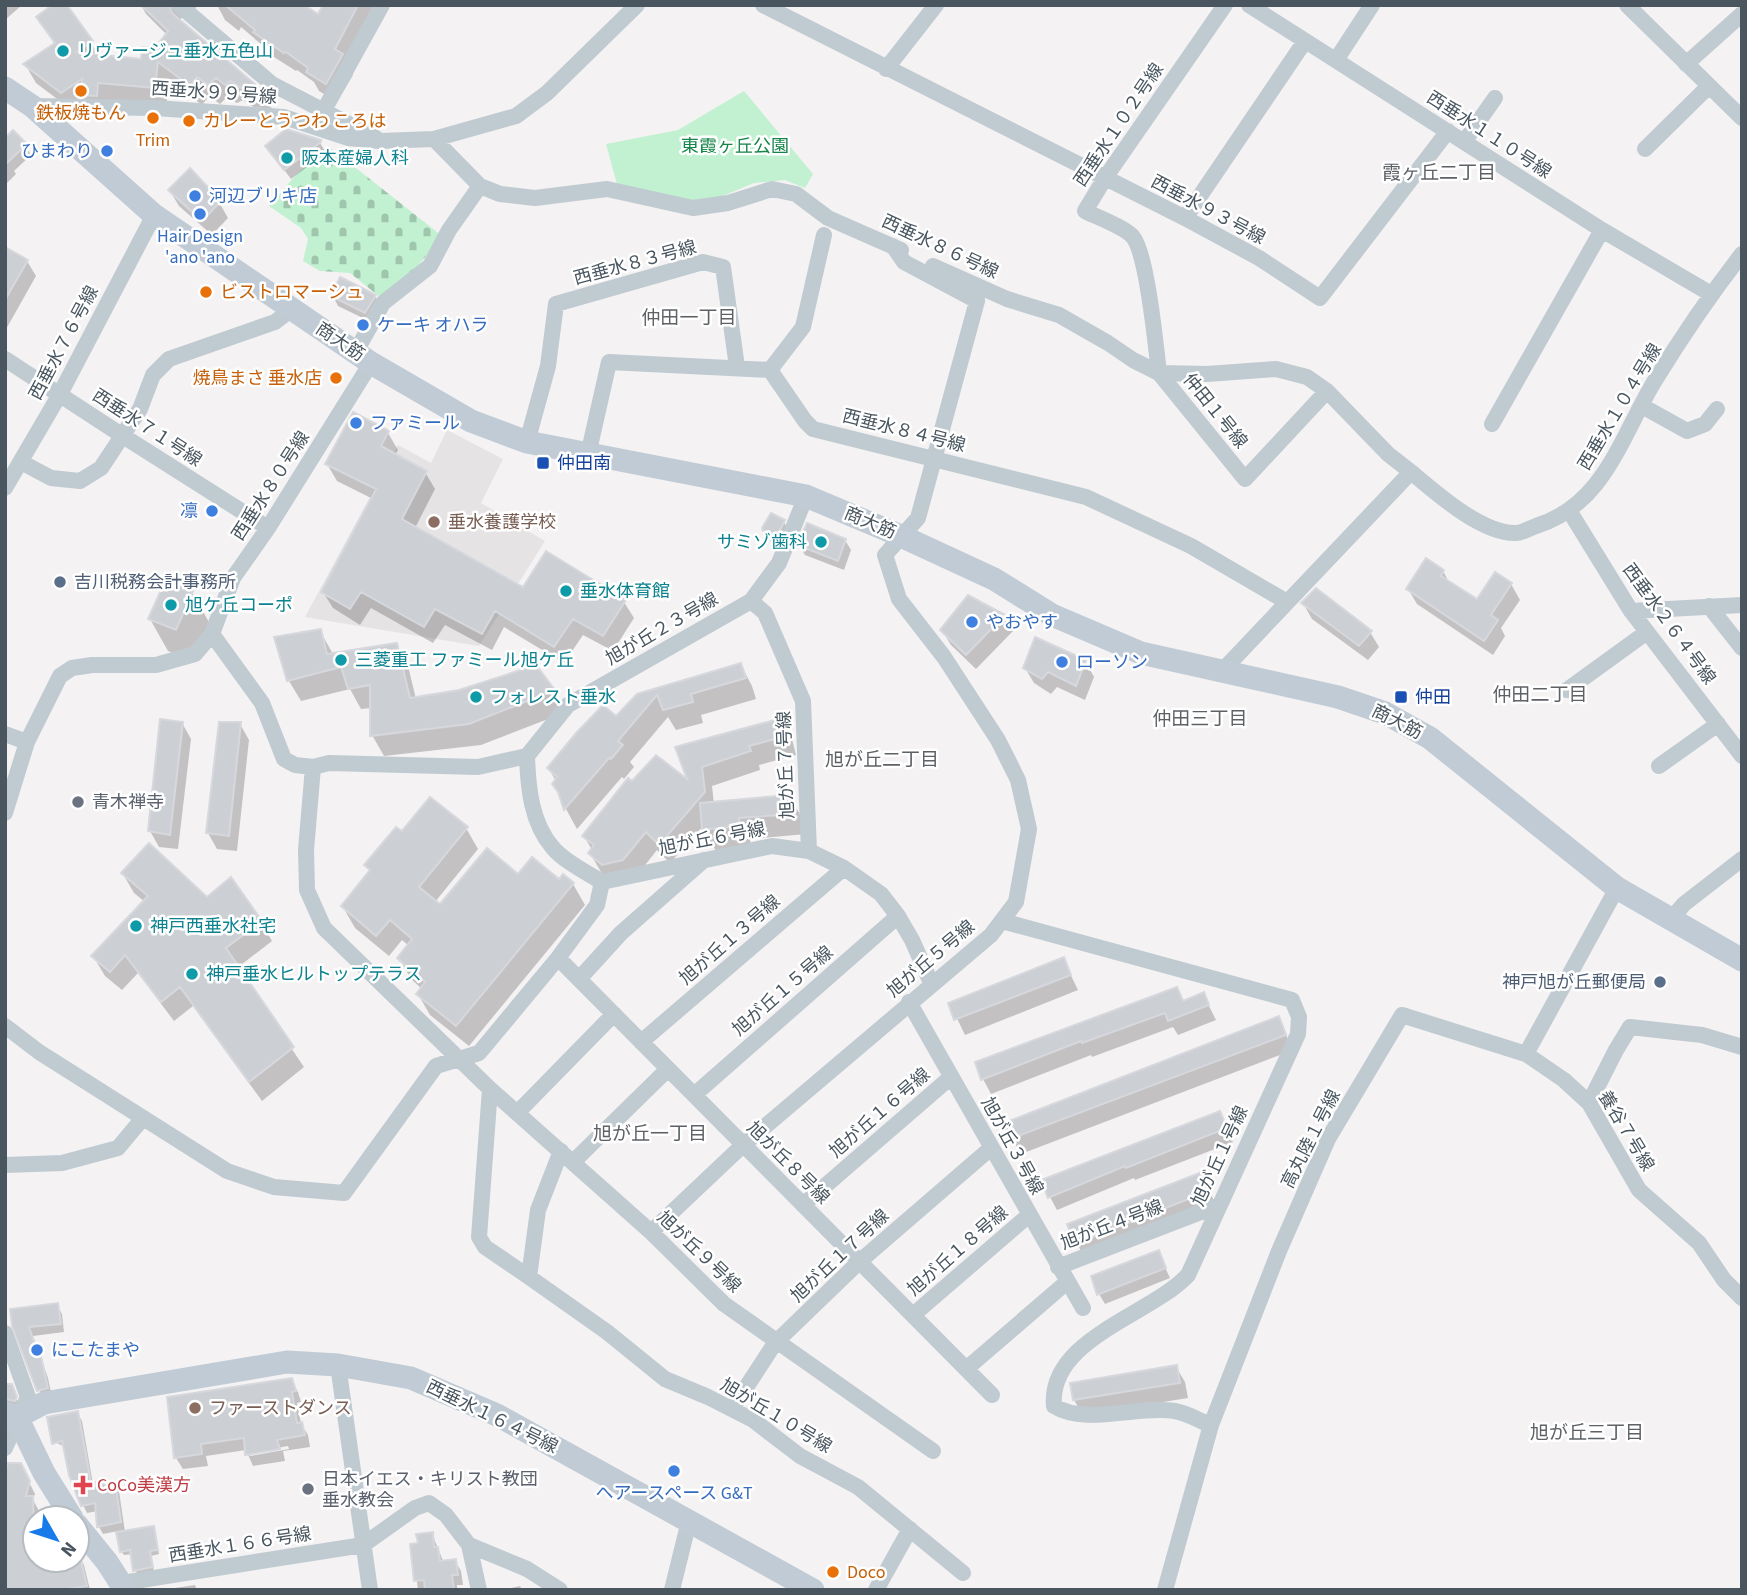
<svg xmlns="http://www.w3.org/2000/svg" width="1747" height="1595" viewBox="0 0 1747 1595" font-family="'Source Sans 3','Noto Sans JP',sans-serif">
	<defs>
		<pattern id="cemetery-stones" width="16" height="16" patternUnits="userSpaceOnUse" patternTransform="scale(1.75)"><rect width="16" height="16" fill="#c1f1d1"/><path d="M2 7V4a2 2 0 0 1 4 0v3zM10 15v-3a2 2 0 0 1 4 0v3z" fill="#9fc6ad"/></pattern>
	</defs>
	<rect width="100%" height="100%" fill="#f4f2f2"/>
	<!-- education -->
	<path fill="#e5e3e4" d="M447 430 503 459 481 503 545 541 479 646 305 617 398 445 431 463Z"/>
	<!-- cemetery -->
	<path fill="url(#cemetery-stones)" d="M328 146 442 236 413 272 380 297 350 273 320 271 303 261 308 239 301 228 269 206 295 176Z"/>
	<!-- park -->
	<path fill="#c1f1d1" d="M744 91 813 174 805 188 785 180 754 183 708 202 668 197 617 184 606 144 678 130Z"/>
	<!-- shadow -->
	<path fill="#0003" fill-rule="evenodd" d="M5 5H22L5 20Z
		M141 5H198L191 14 181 18V21L262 92 272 109 254 107 243 100 237 103 227 97 220 104 209 96 202 105 169 80 166 107 73 111 36 83 25 64 55 45 38 17 91 42 98 55 142 61 167 35 146 14Z
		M217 5H301L319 16 325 5H375L347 65 353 75 337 102 319 91 314 82 297 70 296 71 266 52 262 45 241 27 239 31 225 20Z
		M5 141 25 145 31 155 14 171 16 174 6 184Z
		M319 141 326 153 291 179 267 147Z
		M170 191 219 202 228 218 212 235 179 206Z
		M5 249 27 261 36 276 5 331Z
		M333 296 375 297 381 306 371 322 338 306Z
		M388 433 398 450 395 455 425 472 435 489 415 528 524 590 624 602 634 618 613 651 583 635 564 663 504 627 492 650 445 625 433 643 371 608 360 625 333 608 323 592 373 499 337 481 327 464Z
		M784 522 789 532 781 550 774 548 768 537Z
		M845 540 851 550 844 570 805 555 799 545Z
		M1443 571 1450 584 1477 602 1511 584 1520 600 1501 628 1505 636 1493 655 1417 604 1408 589Z
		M192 592 210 624 194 661 168 651 150 619Z
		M1303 603 1370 632 1379 647 1368 660 1312 619Z
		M1004 616 1013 631 976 669 951 645 942 630Z
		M320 631 333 654 396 645 408 666 416 699 460 692 535 667 554 691 566 712 481 745 384 756 372 735V708L361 709 350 689 301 701 289 681 277 638Z
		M1085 661 1094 677 1085 700 1057 687 1051 694 1034 683 1025 668Z
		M741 665 752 686 756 699 701 715 703 723 676 730 668 717 630 762 634 767 624 779 622 777 577 829 566 809 556 781 549 769 616 718 638 695Z
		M781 720 792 739 796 755 759 765 760 770 712 786 714 804 787 797 790 802H793L805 823 806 834 750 839 751 847 716 851 704 830V825L670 863 657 850 634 879 614 883 601 872 590 853 592 850 584 836 632 784H690L678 748Z
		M182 723 191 739 178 849 159 847 150 831Z
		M240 724 249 740 237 851 217 849 208 833Z
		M466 828 478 849 435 902 441 907 518 877 573 884 585 905 469 1046 430 1015 418 994 422 989 411 979 399 958 409 946 402 940 389 956 355 928 343 907 371 872 366 865 402 834Z
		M123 874 207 899 261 922 272 941 237 968 304 1067 262 1101 193 1006 174 1021 138 973 122 990 105 976 93 956 145 902 134 893Z
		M1063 959 1078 990 965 1035 950 1004Z
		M1177 989 1184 1002 1203 994 1216 1020 1178 1035 1173 1027 1092 1057 1091 1055 991 1094 983 1079Z
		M1278 1018 1293 1050 1021 1154 1012 1138 1006 1124Z
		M1220 1113 1233 1142 1135 1180 1134 1178 1057 1210 1050 1197Z
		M1201 1174 1217 1207 1085 1259 1077 1243Z
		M1158 1252 1170 1278 1105 1304 1099 1294Z
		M57 1305 62 1314 64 1332 33 1336 48 1378 52 1397 43 1399 14 1325Z
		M1176 1367 1185 1382 1188 1398 1083 1415 1074 1400 1072 1384Z
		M291 1380 298 1392 301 1402 297 1403 301 1424 308 1435 310 1447 283 1451 285 1461 253 1466 246 1450 206 1456 208 1466 183 1469 176 1458ZM288 1446 289 1449 250 1456V1453Z
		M5 1386H11L20 1406 5 1409Z
		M77 1413 82 1421 93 1484 101 1486 114 1483 119 1491 125 1532 153 1528 155 1533 159 1554 151 1556 154 1572 137 1574 132 1554 124 1555 121 1551 118 1531 103 1534 99 1527 98 1511 87 1513 83 1505 65 1447 57 1443 52 1434Z
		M26 1476 35 1494 33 1500 38 1509 39 1518H35V1560H77L78 1554 84 1565 90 1590H5Z
		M432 1534 444 1563 455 1561 461 1571 463 1585H457V1590H418L412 1546 420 1545Z
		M195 1585 197 1590H168V1589Z
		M520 1586 522 1590H502Z"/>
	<!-- building -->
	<path fill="#cccfd4" stroke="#d6d8dd" stroke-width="2" d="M52 5H67L93 41 77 52 141 59 142 47 155 48 168 31 141 5H169L172 13 263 91 241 88 231 81 225 85 216 78 208 85 197 77 190 86 158 62 155 88 98 83 97 96 81 95 82 79 61 93 23 64 55 43 36 17Z
		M225 5H304L318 14 323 5H358L335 49 343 54 326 84 306 72 308 68 286 52 284 53 253 32 255 30Z
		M286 129 321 140V142L284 170 265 146Z
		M13 130 27 144 5 165V138Z
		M190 168 221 201 202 221 168 190Z
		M5 247 28 260 5 300Z
		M340 277 376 295 365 313 331 296Z
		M353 412 389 431 381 446 427 471 402 519 523 587 546 551 626 600 603 636 573 619 554 647 495 611 482 634 435 609 424 627 361 592 350 609 321 592 376 489 325 464Z
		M771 513 785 520 775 541 766 538 762 528Z
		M807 523 846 539 838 561 797 545Z
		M1426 558 1444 570 1441 576 1477 599 1495 572 1512 583 1491 615 1498 620 1484 641 1406 589Z
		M166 579 193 591 176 630 148 619Z
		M1316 588 1372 631 1359 646 1301 603Z
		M968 595 1005 615 966 655 940 630Z
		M321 629 327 654 397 643 410 698 459 690 536 665 555 690 469 724 370 736V685L348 689 341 667 287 681 274 637Z
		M1035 637 1086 660 1076 686 1048 672 1042 679 1023 668Z
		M741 663 746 678 691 694 693 702 663 710 657 695 618 741 623 745 611 759 609 758 564 810 558 792 552 784 557 777 547 768 577 732 603 705 616 716 637 694Z
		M782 718 787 736 749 746 751 751 702 767 705 792 659 845 646 832 623 860 602 865 588 853 594 845 582 836 628 778 632 781 656 755 687 779 675 747Z
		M160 719 183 722 170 835 148 831Z
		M219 722H241L229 836 206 833Z
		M788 795V801L794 800 795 814 739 818V826L702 830 700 803Z
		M430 797 468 827 419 887 440 904 487 848 518 874 532 857 559 879 563 874 574 883 456 1026 416 994 425 982 397 958 412 939 390 920 376 936 341 906 370 870 364 865 396 827 402 831Z
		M149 843 207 897 231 877 262 921 226 948 294 1047 249 1082 180 987 161 1002 125 955 110 972 91 956 148 896 121 873Z
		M1064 957 1071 975 954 1020 948 1003Z
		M1177 987 1183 1001 1204 992 1209 1005 1168 1021 1165 1013 1082 1043 1081 1041 981 1080 975 1062Z
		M1279 1016 1286 1035 1010 1139 1004 1123Z
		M1220 1111 1227 1128 1126 1168 1125 1166 1048 1198 1041 1180Z
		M1202 1172 1209 1191 1075 1244 1067 1224Z
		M1159 1250 1166 1268 1097 1295 1091 1276Z
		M58 1303 61 1324 29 1327 39 1357 41 1356 48 1388 37 1391 12 1326 10 1309Z
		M1177 1365 1180 1383 1073 1400 1070 1383Z
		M292 1378 296 1391 292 1392 297 1423 302 1422 305 1435 277 1440 280 1449 245 1455 244 1438 201 1444 202 1454 174 1458 167 1397Z
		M5 1384H12L17 1397 15 1401 5 1399Z
		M78 1411 91 1483 100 1481 101 1485 115 1481 121 1522 97 1527 95 1503 81 1506 69 1475 62 1441 52 1444 47 1417Z
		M8 1463H21L30 1481 26 1496H33L35 1560H81L87 1586 60 1590H5V1473Z
		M154 1526 158 1550 150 1551 153 1567 133 1571 130 1550 120 1552 116 1532Z
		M433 1532 434 1547H438L440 1561 456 1559 458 1575H452L454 1590H425L424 1580 414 1581 410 1544 418 1543 416 1534Z"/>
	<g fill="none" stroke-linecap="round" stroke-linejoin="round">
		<!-- street -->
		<path stroke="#c0cad1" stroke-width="16" d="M179 5 272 84 376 138
			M763 5 1185 218 1259 258 1320 298 1448 131
			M1249 5 1602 230 1711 294
			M1627 5 1742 118
			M1336 60 1372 5
			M1686 64 1742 14
			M886 69 936 5
			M32 106 155 108 284 117 348 138 380 141 434 139 516 116 547 93 637 5
			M324 110 382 5
			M434 139 480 186 500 194 535 198 607 189 693 208 728 203 772 189 796 194 828 218 901 250
			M1464 142 1495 98
			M1645 149 1709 86
			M1185 218 1305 41
			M933 266 1007 299 1059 315 1108 343 1133 360 1159 373 1207 374 1276 369 1307 377 1327 391 1388 454 1411 472
			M355 353 383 303 430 266 449 230 480 186
			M5 359 123 436 268 528
			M770 370 803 327 824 235
			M1159 373C1156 347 1147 254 1133 237 1126 228 1097 217 1085 211L1105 178 1225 5
			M1159 373 1245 479 1327 391
			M1642 406 1687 431 1705 424 1717 409
			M1492 424 1602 230
			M527 442 548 366 556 304 703 262 723 267 737 367
			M588 455 609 362 770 370 805 421 813 429 1086 497 1191 546 1287 602
			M21 462 51 478 80 481 101 468 140 409 153 375 169 359 275 322 292 309
			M5 488 60 394 154 215
			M1570 512 1631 611 1742 756
			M751 601 765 613 803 701 809 851
			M1709 606 1742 648
			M1631 611 1742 605
			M212 634 262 703 284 759 295 765 313 767
			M1222 671 1411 472C1436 493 1482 534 1516 533 1522 533 1530 528 1536 526 1604 505 1621 437 1654 382 1681 338 1710 295 1742 254
			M1567 690 1647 632
			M5 734 27 742
			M527 756 478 767 329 763 313 767 306 850 307 890 324 928 490 1089 651 1232 724 1304 933 1451
			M1659 766 1718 724
			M5 813 27 742 60 676 72 668 92 665H156L195 654 212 634 233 578 268 528 371 363
			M602 882C586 872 565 862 553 848 531 823 528 787 527 756L568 705 751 601 779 563 806 496
			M602 882 772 846 809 851 844 868 881 894 898 916 912 940 932 985
			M1671 919 1684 904 1742 859
			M1002 921 1292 1000 1299 1017 1298 1034 1188 1275C1151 1315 1048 1339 1054 1406 1086 1426 1138 1405 1175 1411 1187 1413 1200 1421 1211 1425
			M558 958 992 1395
			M579 979 621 933 704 860
			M909 1002 1083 1308
			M5 1026 39 1052 227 1171 274 1187 344 1193 436 1066 479 1053 558 958 597 905 602 882
			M641 1042 844 868
			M1526 1054 1564 1080 1589 1103 1639 1190 1699 1243 1724 1280 1742 1298
			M490 1089 479 1237 485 1247 529 1277 538 1210 561 1151
			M694 1095 898 916
			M1589 1103 1616 1050 1630 1027 1702 1035 1742 1047
			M518 1112 614 1014
			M573 1162 668 1069
			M5 1165 62 1163 118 1148 143 1118
			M803 1205 951 1077
			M651 1232 743 1145 991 935 1016 902 1029 829 1018 780 998 740 944 657 899 599 885 555 918 518 977 301 904 262 893 246
			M1058 1267 1219 1205
			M529 1277 607 1332 665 1379 708 1397 753 1420 800 1456 858 1487 963 1573
			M913 1315 1029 1215
			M5 1333 28 1397 5 1448
			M338 1365 370 1590
			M966 1369 1067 1282
			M732 1409 775 1343 859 1262 991 1148
			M469 1545 479 1590
			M122 1583 363 1545 415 1508 429 1503 446 1515 469 1545 527 1569 560 1590
			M672 1590 689 1521
			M876 1590 910 1529
			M1165 1590 1211 1425 1279 1251 1328 1139 1402 1015 1526 1054 1617 888"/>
		<!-- secondary -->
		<path stroke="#c0cbd5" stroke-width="23" d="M5 88 32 106 154 215 371 363 471 421 527 442 806 496 901 536 994 579 1052 615 1141 653 1338 697 1385 713 1430 738 1617 888 1742 960
			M5 1413 17 1417 44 1473 72 1518
			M17 1417 44 1403 287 1362 338 1365 411 1378 497 1415 813 1590
			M77 1525 107 1562 125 1590"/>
	</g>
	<!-- markers -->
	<g fill="#0f9aa8" stroke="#fff" stroke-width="2.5">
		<circle cx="63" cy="51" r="7"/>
		<circle cx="287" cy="158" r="7"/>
		<circle cx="821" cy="542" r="7"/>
		<circle cx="566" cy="591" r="7"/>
		<circle cx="171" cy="605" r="7"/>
		<circle cx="341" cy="660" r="7"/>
		<circle cx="476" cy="697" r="7"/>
		<circle cx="136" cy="926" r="7"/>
		<circle cx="192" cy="974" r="7"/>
	</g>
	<g fill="#e8710a" stroke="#fff" stroke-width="2.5">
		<circle cx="81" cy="91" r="7"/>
		<circle cx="153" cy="118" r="7"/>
		<circle cx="189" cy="121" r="7"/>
		<circle cx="206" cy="292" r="7"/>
		<circle cx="336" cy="378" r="7"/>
		<circle cx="833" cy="1572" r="7"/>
	</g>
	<g fill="#3f7fe0" stroke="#fff" stroke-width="2.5">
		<circle cx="107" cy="151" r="7"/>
		<circle cx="195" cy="196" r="7"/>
		<circle cx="200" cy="214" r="7"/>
		<circle cx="363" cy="325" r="7"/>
		<circle cx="356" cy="423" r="7"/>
		<circle cx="212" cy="511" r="7"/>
		<circle cx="972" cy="622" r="7"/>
		<circle cx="1062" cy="662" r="7"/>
		<circle cx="37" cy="1350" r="7"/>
		<circle cx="674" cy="1471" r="7"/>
	</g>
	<g fill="#1a4fb4" stroke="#fff" stroke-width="2.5">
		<rect x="536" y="456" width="14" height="14" rx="3.5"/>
		<rect x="1394" y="690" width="14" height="14" rx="3.5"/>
	</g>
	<g fill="#8d6e63" stroke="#fff" stroke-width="2.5">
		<circle cx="434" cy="522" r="7"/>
		<circle cx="195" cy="1408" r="7"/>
	</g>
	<g fill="#5c6f8a" stroke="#fff" stroke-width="2.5">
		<circle cx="60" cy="582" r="7"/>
		<circle cx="1660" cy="982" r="7"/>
	</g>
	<g fill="#6b7280" stroke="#fff" stroke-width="2.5">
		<circle cx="78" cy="802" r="7"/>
		<circle cx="308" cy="1489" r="7"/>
	</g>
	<path fill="#e0444e" stroke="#fff" stroke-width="2.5" d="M79.5 1474.5h7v7h7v7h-7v7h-7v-7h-7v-7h7z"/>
	<g text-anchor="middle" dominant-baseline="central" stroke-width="5" stroke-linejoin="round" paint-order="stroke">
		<!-- culture labels -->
		<g font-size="18" fill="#0d838f" stroke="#fff" text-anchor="start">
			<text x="77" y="51">リヴァージュ垂水五色山</text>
			<text x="301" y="158">阪本産婦人科</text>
			<text x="807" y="542" text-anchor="end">サミゾ歯科</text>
			<text x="580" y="591">垂水体育館</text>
			<text x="185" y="605">旭ケ丘コーポ</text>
			<text x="355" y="660">三菱重工 ファミール旭ケ丘</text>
			<text x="490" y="697">フォレスト垂水</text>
			<text x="150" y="926">神戸西垂水社宅</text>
			<text x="206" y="974">神戸垂水ヒルトップテラス</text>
		</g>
		<!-- street labels -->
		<g font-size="18" fill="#495660" stroke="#fff">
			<text transform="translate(214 93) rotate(4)">西垂水９９号線</text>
			<text transform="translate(1119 125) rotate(-56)">西垂水１０２号線</text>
			<text transform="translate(1489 135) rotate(33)">西垂水１１０号線</text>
			<text transform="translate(1208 210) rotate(28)">西垂水９３号線</text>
			<text transform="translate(940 247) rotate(25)">西垂水８６号線</text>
			<text transform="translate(635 263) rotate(-15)">西垂水８３号線</text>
			<text transform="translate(340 342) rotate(34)">商大筋</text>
			<text transform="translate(64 343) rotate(-62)">西垂水７６号線</text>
			<text transform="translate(1620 407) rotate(-59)">西垂水１０４号線</text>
			<text transform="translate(1215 411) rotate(51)">仲田１号線</text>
			<text transform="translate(147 428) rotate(33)">西垂水７１号線</text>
			<text transform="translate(904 431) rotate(14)">西垂水８４号線</text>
			<text transform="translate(271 486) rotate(-57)">西垂水８０号線</text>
			<text transform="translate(870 523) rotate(23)">商大筋</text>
			<text transform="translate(1669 624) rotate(54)">西垂水２６４号線</text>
			<text transform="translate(662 629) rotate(-30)">旭が丘２３号線</text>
			<text transform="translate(1397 722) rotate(27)">商大筋</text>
			<text transform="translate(786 765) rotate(-92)">旭が丘７号線</text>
			<text transform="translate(712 839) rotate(-11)">旭が丘６号線</text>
			<text transform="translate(730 940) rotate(-41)">旭が丘１３号線</text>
			<text transform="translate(931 959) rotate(-40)">旭が丘５号線</text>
			<text transform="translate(783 991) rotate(-41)">旭が丘１５号線</text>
			<text transform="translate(880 1113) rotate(-41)">旭が丘１６号線</text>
			<text transform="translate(1626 1131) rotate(59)">養谷７号線</text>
			<text transform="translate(1311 1139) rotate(-63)">高丸陸１号線</text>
			<text transform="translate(1012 1146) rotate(61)">旭が丘３号線</text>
			<text transform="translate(1220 1156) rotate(-65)">旭が丘１号線</text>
			<text transform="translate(788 1163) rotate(45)">旭が丘８号線</text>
			<text transform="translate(1112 1225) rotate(-21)">旭が丘４号線</text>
			<text transform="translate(958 1251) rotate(-41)">旭が丘１８号線</text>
			<text transform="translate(699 1252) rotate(44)">旭が丘９号線</text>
			<text transform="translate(840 1256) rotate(-43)">旭が丘１７号線</text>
			<text transform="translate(776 1416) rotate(31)">旭が丘１０号線</text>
			<text transform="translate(492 1417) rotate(26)">西垂水１６４号線</text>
			<text transform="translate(240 1545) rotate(-9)">西垂水１６６号線</text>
		</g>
		<!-- food labels -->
		<g font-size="18" fill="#c56008" stroke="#fff" text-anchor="start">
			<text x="81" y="113" text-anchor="middle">鉄板焼もん</text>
			<text x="203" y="121">カレーとうつわ ころは</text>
			<text x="153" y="140" text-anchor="middle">Trim</text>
			<text x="220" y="292">ビストロマーシュ</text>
			<text x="322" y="378" text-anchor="end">焼鳥まさ 垂水店</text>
			<text x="847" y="1572">Doco</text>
		</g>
		<!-- park labels -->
		<g font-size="18" fill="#168549" stroke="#fff">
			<text x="735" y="146">東霞ヶ丘公園</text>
		</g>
		<!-- shop labels -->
		<g font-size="18" fill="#366cbe" stroke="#fff" text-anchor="start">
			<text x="93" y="151" text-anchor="end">ひまわり</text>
			<text x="209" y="196">河辺ブリキ店</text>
			<text x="200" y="236" text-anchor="middle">Hair Design<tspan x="200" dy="21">'ano 'ano</tspan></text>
			<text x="377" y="325">ケーキ オハラ</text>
			<text x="370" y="423">ファミール</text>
			<text x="198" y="511" text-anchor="end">凛</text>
			<text x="986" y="622">やおやす</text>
			<text x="1076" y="662">ローソン</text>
			<text x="51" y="1350">にこたまや</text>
			<text x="674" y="1493" text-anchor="middle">ヘアースペース G&amp;T</text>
		</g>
		<!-- transit labels -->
		<g font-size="18" fill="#164399" stroke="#fff" text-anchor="start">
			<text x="557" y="463">仲田南</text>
			<text x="1415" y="697">仲田</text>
		</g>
		<!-- education labels -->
		<g font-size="18" fill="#785e54" stroke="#fff" text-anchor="start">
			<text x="448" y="522">垂水養護学校</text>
			<text x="209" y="1408">ファーストダンス</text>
		</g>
		<!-- service labels -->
		<g font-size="18" fill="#4e5e75" stroke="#fff" text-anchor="start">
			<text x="74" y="582">吉川税務会計事務所</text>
			<text x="1646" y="982" text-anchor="end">神戸旭が丘郵便局</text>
		</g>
		<!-- worship labels -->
		<g font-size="18" fill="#5b616d" stroke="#fff" text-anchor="start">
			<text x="92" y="802">青木禅寺</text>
			<text x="322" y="1479">日本イエス・キリスト教団<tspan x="322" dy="21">垂水教会</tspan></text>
		</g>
		<!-- health labels -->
		<g font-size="18" fill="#be3a42" stroke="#fff" text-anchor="start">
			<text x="97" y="1485">CoCo美漢方</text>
		</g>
		<!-- neighbourhood labels -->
		<g font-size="19" fill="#5e6267" stroke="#fff">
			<text x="1439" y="173">霞ヶ丘二丁目</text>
			<text x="689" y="318">仲田一丁目</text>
			<text x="1540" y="695">仲田二丁目</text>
			<text x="1200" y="719">仲田三丁目</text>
			<text x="882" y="760">旭が丘二丁目</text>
			<text x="650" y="1134">旭が丘一丁目</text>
			<text x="1587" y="1433">旭が丘三丁目</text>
		</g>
	</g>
	<!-- border -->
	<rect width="1747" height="1595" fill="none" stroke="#495660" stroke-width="14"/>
	<!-- north arrow -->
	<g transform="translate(56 1539) rotate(129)"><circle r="33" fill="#ffffff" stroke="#b6bbbf" stroke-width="2"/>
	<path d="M0-5L12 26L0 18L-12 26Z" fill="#177ce9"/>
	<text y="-10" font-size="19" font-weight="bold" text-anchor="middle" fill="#495660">N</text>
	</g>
</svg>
